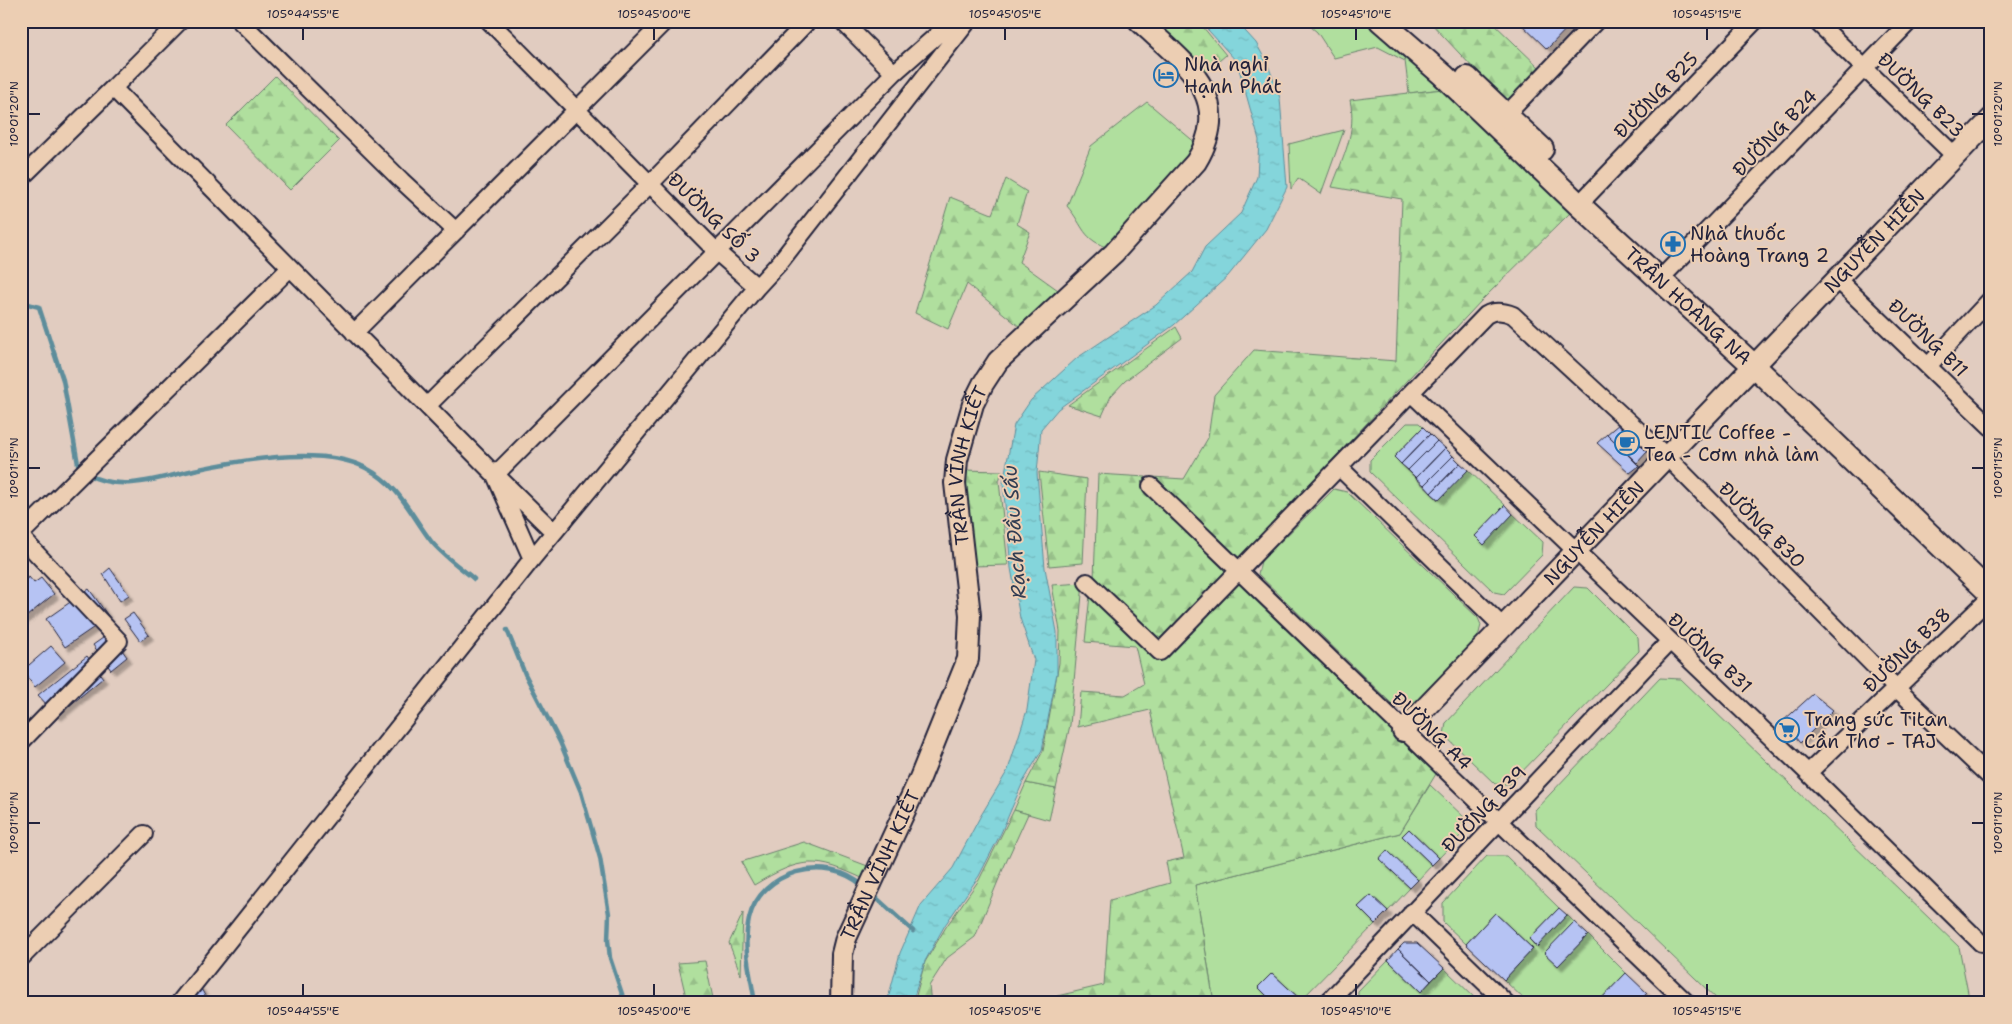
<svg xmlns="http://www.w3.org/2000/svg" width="2012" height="1024" viewBox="0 0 2012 1024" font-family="'Shantell Sans',sans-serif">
	<defs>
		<pattern id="forest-firs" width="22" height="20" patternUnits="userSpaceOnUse" patternTransform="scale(1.25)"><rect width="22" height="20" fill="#b0df9e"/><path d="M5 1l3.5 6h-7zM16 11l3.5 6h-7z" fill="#97bf89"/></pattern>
		<pattern id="water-ripples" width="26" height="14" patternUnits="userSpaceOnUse" patternTransform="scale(1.25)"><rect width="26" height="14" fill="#84d5db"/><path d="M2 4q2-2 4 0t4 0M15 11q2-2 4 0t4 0" fill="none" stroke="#72b7bd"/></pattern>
		<filter id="shadow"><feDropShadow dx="4.5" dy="4.5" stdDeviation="1" flood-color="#0004"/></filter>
	</defs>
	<rect width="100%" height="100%" fill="#e1ccc0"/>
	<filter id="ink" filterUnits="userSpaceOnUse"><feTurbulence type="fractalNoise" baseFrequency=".02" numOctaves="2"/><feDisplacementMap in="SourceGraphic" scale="10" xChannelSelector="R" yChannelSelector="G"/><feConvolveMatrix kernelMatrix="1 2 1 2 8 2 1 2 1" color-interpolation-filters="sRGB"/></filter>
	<g filter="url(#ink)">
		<!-- grass -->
		<path fill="#b0df9e" stroke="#69806c" d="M1304 21H1392L1451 88 1409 93 1405 61 1378 47 1334 58 1317 32Z
			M1147 102 1197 144 1183 165 1111 249C1081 239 1085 227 1067 206L1091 146Z
			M1344 130 1321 194 1298 178 1291 189 1289 144Z
			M1407 423H1419L1423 427 1394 457 1438 500 1468 470 1505 505 1475 536 1483 544 1513 514 1543 542 1542 555 1504 594 1494 592 1370 472V460Z
			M1334 489 1347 492 1478 618 1481 625 1478 637 1412 705 1398 708 1393 705 1258 574 1261 561Z
			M1574 587 1588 588 1638 638 1639 651 1510 784H1495L1444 735 1446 723Z
			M1660 678 1681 679 1959 947 1970 1003H1721L1536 825 1535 810Z
			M1026 783 1056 789 1049 820 1014 810Z
			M1430 785 1465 818 1466 830 1439 858 1409 829 1402 836 1432 865 1418 880 1387 851 1379 859 1410 888 1388 911 1371 895 1358 907 1375 924 1301 1000 1272 973 1258 987 1274 1003H1214L1195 885 1400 833Z
			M1487 856H1506L1559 908 1529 939 1536 947 1567 915 1574 922 1545 953 1558 966 1588 935 1626 973 1597 1003H1528L1504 980 1533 949 1495 913 1466 944 1443 922V903Z
			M1388 960 1421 992 1444 968 1480 1003H1358V991Z"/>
		<!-- forest -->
		<path fill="url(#forest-firs)" stroke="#69806c" d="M1150 21H1198L1226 55 1205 73Z
			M1429 21H1491L1541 69 1508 105Z
			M275 76 339 141 290 190 226 125Z
			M1451 88 1571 212 1482 300 1238 561 1152 477 1184 479 1208 438 1214 395 1254 350 1396 361 1402 199 1332 187C1343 157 1357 132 1350 100Z
			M1006 179 1027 192 1017 224 1030 232 1019 262 1058 290 1020 327 967 284 948 329 915 313 950 197 992 214Z
			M1176 327 1182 338 1125 381 1111 396 1102 416 1068 405Z
			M963 470 1002 471 999 481 1008 565 973 566Z
			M1039 472 1087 479 1083 563 1049 566Z
			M1098 474 1146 477 1141 482 1228 570 1160 643 1094 578Z
			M1238 582 1436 774 1400 833 1195 885 1214 1003H1058L1057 996 1104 985 1110 900 1170 883 1166 862 1184 858 1150 710 1078 727 1081 692 1125 695 1144 684 1135 646 1085 642 1090 595 1160 661Z
			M1083 583 1070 725 1056 789 1026 783 1043 751 1059 663 1060 631 1052 585Z
			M1014 810 1028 814 1003 869 975 937 947 958 929 986 931 1003H914L925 962 946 927 979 880Z
			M804 842 873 868 866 880C816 856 801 857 754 885L741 862Z
			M743 913 741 975 729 943Z
			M705 961 714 1003H680L679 1000 686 997 678 963Z"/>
		<!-- water -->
		<path fill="url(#water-ripples)" stroke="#5d8d9b" d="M1200 21H1236L1256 43 1268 65 1280 98 1287 187 1266 229 1228 276 1174 325 1058 409 1041 429 1037 473 1045 568 1057 632V673L1042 750 1023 782 1001 833 979 876 945 925 925 961 912 1003H887L900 953 921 905 953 868 980 817 1008 770 1027 710 1034 660 1020 618 1011 568 1003 483 1014 425 1031 400 1077 358 1156 305 1192 272 1205 247 1241 213 1257 177 1259 140 1237 62Z"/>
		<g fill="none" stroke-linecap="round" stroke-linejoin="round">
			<!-- stream -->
			<path stroke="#5d8d9b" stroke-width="4.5" d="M21 302 39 307 63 380 78 464 82 469
				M87 474C120 493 160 478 194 470 240 460 323 445 366 468 400 486 409 512 431 541 442 555 460 567 474 579
				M507 630 525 674 560 742 581 792 600 858 609 914 608 940 610 958 625 1003
				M872 894 913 931
				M755 1003C751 976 742 947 749 919 760 871 826 853 863 886"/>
		</g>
		<!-- building -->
		<path fill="#b6c3f3" stroke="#22223b" filter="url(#shadow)" d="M1518 21H1574L1547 49Z
			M1619 424 1647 452 1637 463 1607 434Z
			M1423 427 1430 434 1401 464 1394 457Z
			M1430 434 1437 441 1408 470 1401 464Z
			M1607 434 1639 466 1630 473 1597 443Z
			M1437 441 1445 448 1416 478 1408 470Z
			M1445 448 1453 456 1424 485 1416 478Z
			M1453 456 1460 463 1431 493 1424 485Z
			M1460 463 1468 470 1439 500 1431 493Z
			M1505 505 1513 514 1484 545 1475 536Z
			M110 568 129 595 120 601 103 574Z
			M29 577 34 583 41 578 54 594 21 621V583Z
			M89 589 109 617 65 647 46 619Z
			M133 613 149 635 140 641 124 619Z
			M110 633 127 657 111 670 93 645Z
			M51 646 65 662 35 687 22 671Z
			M87 656 103 678 57 716 38 695Z
			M1813 694 1833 710 1800 743 1782 722Z
			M1409 829 1439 858 1432 865 1402 836Z
			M1387 850 1418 880 1410 888 1379 859Z
			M1371 895 1388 911 1375 924 1358 907Z
			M1559 908 1567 915 1537 947 1529 939Z
			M1495 913 1533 949 1504 980 1466 944Z
			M1574 922 1588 935 1558 966 1544 953Z
			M1404 943H1417L1444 968 1431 981 1398 949Z
			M1398 949 1431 981 1421 992 1388 960Z
			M1272 973 1301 1000 1299 1003H1274L1258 987Z
			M1626 973 1647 993 1638 1003H1597Z
			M199 985 209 1003H176Z"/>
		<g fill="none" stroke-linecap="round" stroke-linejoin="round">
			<defs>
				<path id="minor" d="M180 21 113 88 495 475 894 73 953 21
					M240 21 402 181 456 231
					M489 21 717 252 757 287 780 262 968 21
					M842 21 894 73
					M1816 21 1955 156
					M1507 114 1596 21
					M21 178 113 88
					M1587 196 1755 21
					M1668 271 1910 21
					M1837 279 1991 427
					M354 333 665 21
					M1928 366 1991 299
					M1411 393 1808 773 1981 943
					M427 406 650 184 808 21
					M1339 467 1503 627
					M495 475 532 559
					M501 480 554 532
					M1151 486 1687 1003
					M21 534 290 268
					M21 537 119 641 21 742
					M1087 582 1160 652 1486 315C1495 310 1503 311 1513 315L1667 457 1896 688 1991 778
					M1808 773 1991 597
					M1412 912 1506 1003
					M21 958 144 834
					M179 1003 532 559 757 287
					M1327 1003 1669 642"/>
				<g id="tertiary">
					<path id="s1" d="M1403 731 1991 119"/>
					<path id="s2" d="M841 1003 842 954 846 938 920 778 968 659 970 615 955 483 957 460 973 404 983 384 998 361 1114 253 1196 162C1236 96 1184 63 1139 21"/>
				</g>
				<g id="secondary">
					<path id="s3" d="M1381 21 1443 75 1578 204 1754 366 1991 594"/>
					<path d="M1467 78 1542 149"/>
				</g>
			</defs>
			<!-- minor casing -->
			<use href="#minor" stroke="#22223b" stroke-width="20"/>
			<!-- tertiary casing -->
			<use href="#tertiary" stroke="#22223b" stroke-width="24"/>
			<!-- secondary casing -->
			<use href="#secondary" stroke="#22223b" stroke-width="26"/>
			<!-- minor -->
			<use href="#minor" stroke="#ecceb3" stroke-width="16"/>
			<!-- tertiary -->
			<use href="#tertiary" stroke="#ecceb3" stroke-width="20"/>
			<!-- secondary -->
			<use href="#secondary" stroke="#ecceb3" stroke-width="22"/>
		</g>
	</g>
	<!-- ticks -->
	<path fill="none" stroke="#22223b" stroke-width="2" d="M303 28V40M654 28V40M1005 28V40M1356 28V40M1707 28V40M28 114H40M1972 114H1984M28 468H40M1972 468H1984M28 823H40M1972 823H1984M303 984V996M654 984V996M1005 984V996M1356 984V996M1707 984V996"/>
	<!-- icons -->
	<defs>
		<symbol id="hotel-ring" viewBox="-11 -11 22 22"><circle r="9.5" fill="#ecceb3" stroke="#1f6fb2" stroke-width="1.5"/><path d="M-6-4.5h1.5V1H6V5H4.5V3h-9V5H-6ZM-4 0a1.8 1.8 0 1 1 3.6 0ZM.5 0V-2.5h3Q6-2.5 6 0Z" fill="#1f6fb2"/></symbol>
		<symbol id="pharmacy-ring" viewBox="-11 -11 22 22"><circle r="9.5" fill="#ecceb3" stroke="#1f6fb2" stroke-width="1.5"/><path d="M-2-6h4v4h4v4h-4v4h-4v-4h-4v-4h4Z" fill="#1f6fb2"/></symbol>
		<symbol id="cafe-ring" viewBox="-11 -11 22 22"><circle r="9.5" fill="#ecceb3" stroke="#1f6fb2" stroke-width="1.5"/><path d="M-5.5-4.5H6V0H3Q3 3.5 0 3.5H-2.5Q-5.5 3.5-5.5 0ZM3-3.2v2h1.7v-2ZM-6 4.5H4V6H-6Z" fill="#1f6fb2"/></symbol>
		<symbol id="supermarket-ring" viewBox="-11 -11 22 22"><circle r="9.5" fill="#ecceb3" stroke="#1f6fb2" stroke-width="1.5"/><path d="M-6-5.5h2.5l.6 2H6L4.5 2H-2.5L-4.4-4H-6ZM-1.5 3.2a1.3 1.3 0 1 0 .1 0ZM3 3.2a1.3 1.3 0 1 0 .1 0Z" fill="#1f6fb2"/></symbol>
	</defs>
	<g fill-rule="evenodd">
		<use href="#hotel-ring" x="1152" y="61" width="28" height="28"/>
		<use href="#pharmacy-ring" x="1659" y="230" width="28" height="28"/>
		<use href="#cafe-ring" x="1613" y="429" width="28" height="28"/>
		<use href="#supermarket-ring" x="1773" y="716" width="28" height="28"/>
	</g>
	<g text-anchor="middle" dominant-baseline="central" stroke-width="4" stroke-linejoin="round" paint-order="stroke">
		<!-- poi labels -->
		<g font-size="19" fill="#22223b" stroke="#ecceb3" text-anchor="start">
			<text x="1184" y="64">Nhà nghỉ<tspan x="1184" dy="22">Hạnh Phát</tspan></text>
			<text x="1690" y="233">Nhà thuốc<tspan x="1690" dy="22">Hoàng Trang 2</tspan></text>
			<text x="1644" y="432">LENTIL Coffee -<tspan x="1644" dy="22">Tea - Cơm nhà làm</tspan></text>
			<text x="1804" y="719">Trang sức Titan<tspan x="1804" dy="22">Cần Thơ - TAJ</tspan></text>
		</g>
		<!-- street labels -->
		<g font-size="19" fill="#22223b" stroke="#ecceb3">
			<text transform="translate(1656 95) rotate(-46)">ĐƯỜNG B25</text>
			<text transform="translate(1921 95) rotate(44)">ĐƯỜNG B23</text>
			<text transform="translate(1775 133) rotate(-46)">ĐƯỜNG B24</text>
			<text transform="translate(714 218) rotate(44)">ĐƯỜNG SỐ 3</text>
			<text stroke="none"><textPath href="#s1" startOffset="680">NGUYỄN HIỀN</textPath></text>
			<text stroke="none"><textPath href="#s3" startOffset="419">TRẦN HOÀNG NA</textPath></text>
			<text transform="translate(1928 338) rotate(44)">ĐƯỜNG B11</text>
			<text stroke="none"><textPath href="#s2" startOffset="566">TRẦN VĨNH KIẾT</textPath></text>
			<text transform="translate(1762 525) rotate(45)">ĐƯỜNG B30</text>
			<text stroke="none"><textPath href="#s1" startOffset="275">NGUYỄN HIỀN</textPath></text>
			<text transform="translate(1907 650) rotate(-44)">ĐƯỜNG B38</text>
			<text transform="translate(1710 653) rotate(43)">ĐƯỜNG B31</text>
			<text transform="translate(1432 731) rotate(44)">ĐƯỜNG A4</text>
			<text transform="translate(1484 809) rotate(-46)">ĐƯỜNG B39</text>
			<text stroke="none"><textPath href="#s2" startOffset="146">TRẦN VĨNH KIẾT</textPath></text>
		</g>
		<!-- water labels -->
		<g font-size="20" font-style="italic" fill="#313d53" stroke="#ecceb3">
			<text transform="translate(1014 532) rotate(-94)">Rạch Đầu Sấu</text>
		</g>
	</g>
	<!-- margin -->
	<rect width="2012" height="1024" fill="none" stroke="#ecceb3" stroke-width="55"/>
	<rect x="28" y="28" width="1956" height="968" fill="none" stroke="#22223b" stroke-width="2"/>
	<g font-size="12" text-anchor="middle" fill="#22223b">
		<text x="303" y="18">105°44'55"E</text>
		<text x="654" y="18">105°45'00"E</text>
		<text x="1005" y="18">105°45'05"E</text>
		<text x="1356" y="18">105°45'10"E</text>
		<text x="1707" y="18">105°45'15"E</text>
		<text transform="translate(14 114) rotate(-90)" y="4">10°01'20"N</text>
		<text transform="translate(1998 114) rotate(-90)" y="4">10°01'20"N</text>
		<text transform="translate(14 468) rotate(-90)" y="4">10°01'15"N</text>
		<text transform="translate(1998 468) rotate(-90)" y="4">10°01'15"N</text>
		<text transform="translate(14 823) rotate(-90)" y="4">10°01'10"N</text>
		<text transform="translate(1998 823) rotate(-90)" y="4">10°01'10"N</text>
		<text x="303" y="1015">105°44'55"E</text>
		<text x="654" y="1015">105°45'00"E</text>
		<text x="1005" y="1015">105°45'05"E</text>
		<text x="1356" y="1015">105°45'10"E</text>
		<text x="1707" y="1015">105°45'15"E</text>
	</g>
</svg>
